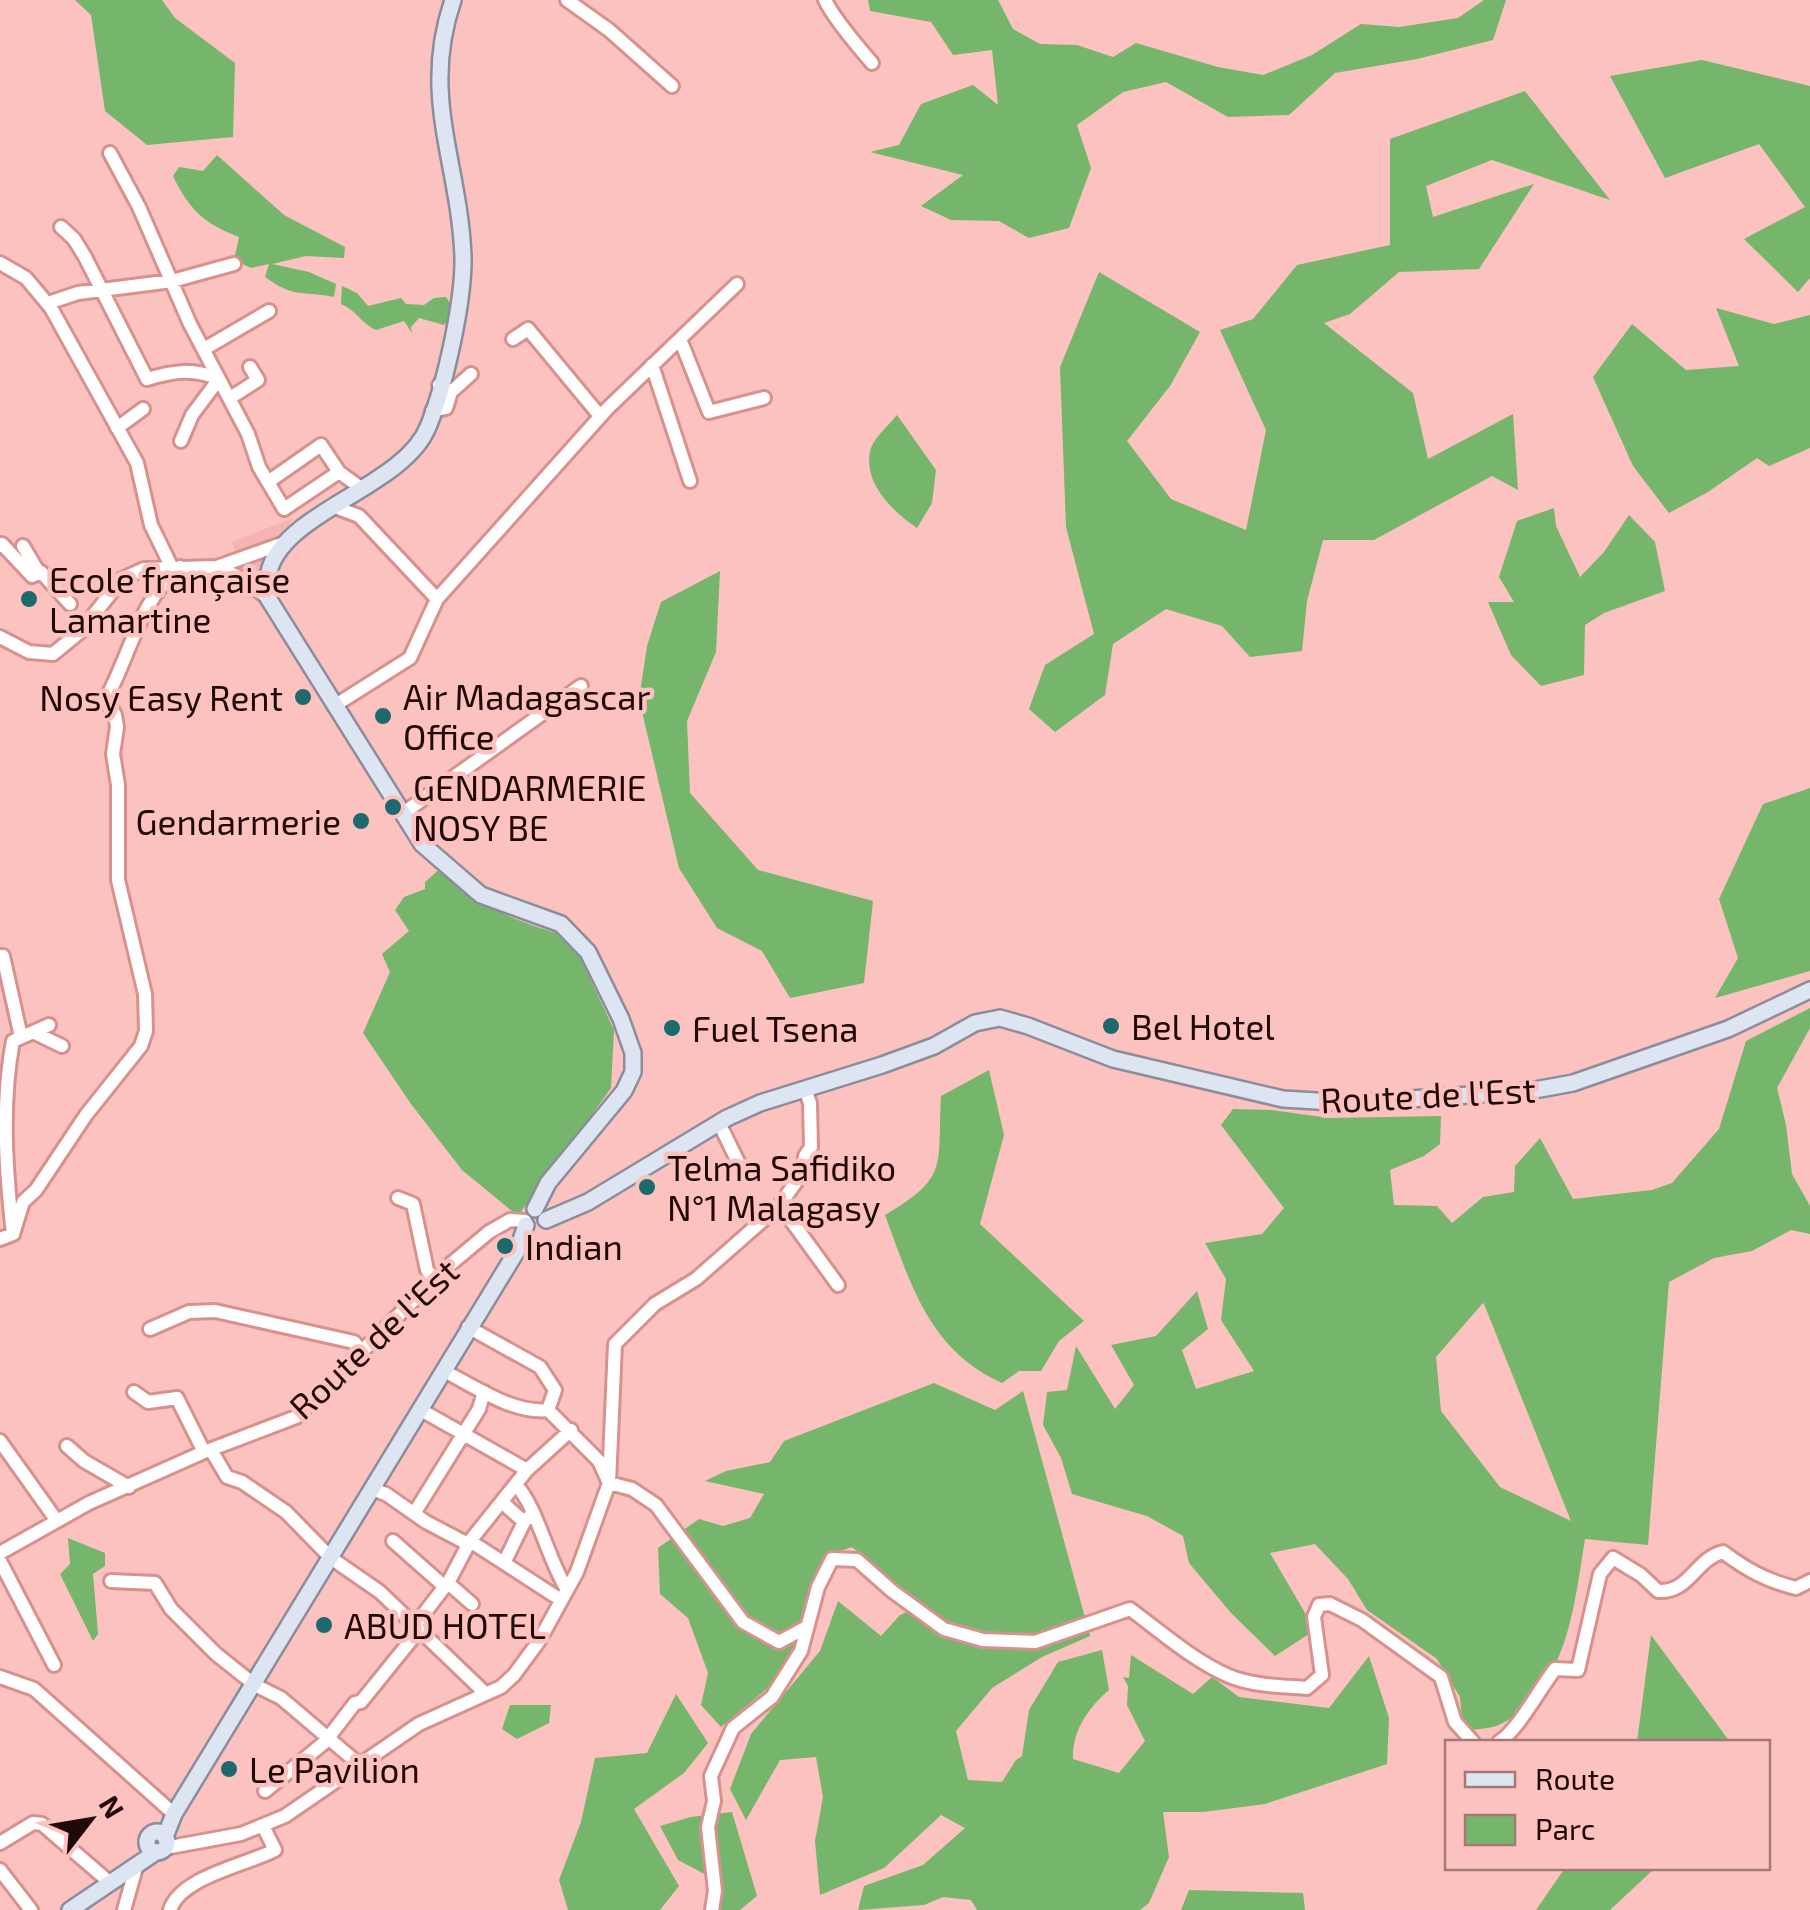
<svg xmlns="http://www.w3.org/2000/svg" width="1810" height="1910" viewBox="0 0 1810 1910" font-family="'Exo 2',sans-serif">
	<rect width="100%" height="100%" fill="#fcc2bf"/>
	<!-- built -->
	<path fill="#f5b4b2" d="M293 518 277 546 263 597 246 599 247 583 232 542Z"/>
	<!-- green -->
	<path fill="#75b56c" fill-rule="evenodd" d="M75 0H162L175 18 235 63 233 137 147 145 105 111 91 15Z
		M868 0H998L1013 29 1040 44 1077 45 1113 57 1136 43 1218 67 1263 75 1312 55 1361 24 1399 27 1458 18 1484 0H1506L1493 40 1417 59 1335 73 1289 115 1228 117 1166 82 1123 92 1077 125 1091 168 1069 228 1029 238 999 221 951 220 921 206 963 175 870 152 899 145 921 104 973 85 998 105 992 50 953 55 931 22 870 11Z
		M1702 60 1810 86V278L1798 292 1744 239 1805 207 1759 144 1665 178 1610 76Z
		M1525 91 1610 200 1492 160 1426 186 1433 217 1534 184 1479 269 1399 272 1350 314 1324 323 1413 393 1428 459 1513 414 1518 490 1492 476 1374 540H1323L1307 601 1302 651 1250 657 1222 626 1166 609 1113 644 1105 695 1055 732 1029 709 1045 665 1094 634 1066 527 1060 367 1099 272 1200 332 1170 386 1127 441 1171 499 1246 530 1266 430 1220 330 1253 319 1297 265 1390 245V139Z
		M217 155 284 215 345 247 344 258 306 256 272 264 309 272 336 284 334 297C299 290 296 299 265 277L269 264 251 268 234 260 239 237C205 224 189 210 173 176L179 167 203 171Z
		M342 286 357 293 368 306 401 298 406 304 424 305 434 298 446 297 456 312 444 325 419 318 411 327 412 333 404 321 376 330C362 324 356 310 341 304Z
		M1716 308 1774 324 1810 315V448L1769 466 1757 458 1708 492 1669 513 1633 466 1593 377 1632 324 1686 370 1739 366Z
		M897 415 936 470 932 503 917 528C893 512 861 481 871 448 875 437 889 425 897 415Z
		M1554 508 1556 526 1580 577 1604 552 1629 515 1655 542 1665 591 1604 613 1585 625 1584 675 1541 686 1511 655 1488 602H1514L1499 577 1517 521Z
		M720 571 716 652 687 721 690 793 758 870 873 901 864 983 790 998 762 951 717 928 679 868 639 699 647 646 661 602Z
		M1810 788V971L1715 998 1738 958 1719 899 1763 804Z
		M443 866C483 912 515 920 571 938L614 1030 611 1088 518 1216 462 1170 411 1104 363 1033 390 972 382 954 409 931 395 910 404 897 425 889V882Z
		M1810 1008V1028L1777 1088 1786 1125 1792 1174 1810 1206V1234L1791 1230 1752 1251 1714 1258 1669 1282 1648 1545 1585 1539C1574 1605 1568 1688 1501 1724 1491 1729 1474 1729 1463 1731L1460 1697 1437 1659 1367 1610 1348 1579 1315 1544 1270 1553 1315 1630 1275 1656 1231 1613 1189 1563 1183 1536 1147 1516 1072 1494 1061 1458 1043 1425 1047 1392 1067 1390 1076 1346 1115 1409 1134 1385 1111 1345 1156 1336 1197 1291 1208 1329 1182 1350 1196 1389 1254 1371 1221 1320 1226 1279 1205 1243 1262 1234 1284 1208 1221 1125 1233 1109 1272 1110 1329 1118 1441 1116 1440 1144 1424 1156 1390 1170 1394 1205 1437 1206 1452 1223 1483 1197 1514 1192 1515 1166 1540 1138 1573 1199 1652 1190 1672 1183 1719 1129 1746 1041ZM1483 1303 1484 1304 1571 1521 1500 1487 1441 1411 1436 1357Z
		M989 1070 1004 1135 980 1224 1084 1321 1059 1341 1041 1371H1019L1002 1383C929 1350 911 1285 885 1215 950 1177 937 1166 941 1096Z
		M934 1383 995 1410 1023 1391 1090 1636 1042 1657 992 1688 956 1731 968 1780 1002 1782 1016 1760 1022 1756 1029 1710 1058 1662 1102 1650 1109 1690C1088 1708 1072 1731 1073 1759L1119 1773 1145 1741 1127 1705 1128 1686 1123 1677 1129 1678 1131 1655 1193 1694 1212 1677 1239 1697 1329 1708 1369 1656 1389 1718 1387 1764 1265 1804 1203 1812H1163L1169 1857 1149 1903 1140 1910H977L971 1900 943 1897 924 1905 858 1910 864 1886 923 1865 965 1828 941 1815 884 1868 820 1895 815 1841 823 1797 816 1757 780 1760 746 1820 730 1789 751 1734 820 1651 838 1601 881 1636 900 1615 921 1606 852 1547 828 1555 789 1670 721 1727 701 1705 708 1673 688 1618 660 1594 658 1548 699 1519 723 1526 750 1518 764 1494 705 1481 726 1471 770 1462 784 1441Z
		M68 1538 105 1553V1566L93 1574 98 1634 93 1641 60 1574 70 1564Z
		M1651 1635 1730 1742H1637Z
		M676 1694 708 1743 684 1773 634 1809 679 1886 660 1910H568L559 1880 581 1822 595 1758 647 1753Z
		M510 1705H551L549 1723 517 1739 502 1729Z
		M732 1812 757 1896 740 1910H720L714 1879 678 1860 660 1826 691 1817Z
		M1565 1868H1655L1610 1910H1536Z
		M1189 1890 1303 1893 1305 1910H1181Z"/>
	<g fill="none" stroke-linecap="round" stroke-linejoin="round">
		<defs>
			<path id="minor" d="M567 0 609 30 672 86
				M825 0C833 17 859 48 872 63
				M110 153 139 207 190 324 248 434 259 467 284 509 339 472 361 488
				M61 227 74 239 85 257 147 379C174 371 193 368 219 379L192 415 181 441
				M0 263 26 278 51 308 137 463 151 525 171 566
				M48 303 78 293 172 281 234 264
				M513 339 528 329 600 416
				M680 339 709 412 764 398
				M204 349 269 311
				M652 365 690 481
				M451 392 471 374
				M230 398 258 380 250 367
				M432 411 446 408 451 392 439 385
				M117 428 143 409
				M268 482 321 445 339 472
				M335 507 359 516 437 599
				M0 546 2 544 32 576 41 572 70 604
				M23 546 39 573
				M217 567 241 578 268 598
				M0 637 29 652 53 654 81 631 122 579 144 569 217 567 287 542
				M334 706 410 658 437 599 607 409 737 284
				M402 814 581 686
				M0 956H3L21 1037
				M33 1032 62 1046
				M719 1123 741 1168
				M398 1198 413 1204 427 1270 435 1280
				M774 1214 782 1208 838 1285
				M13 1234 23 1202 36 1190 86 1115 141 1046 146 1031 145 994 118 880V785L113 754 117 727 115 715 106 699C130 655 140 599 180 567
				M0 1239 13 1234C6 1172 1 1103 13 1041L49 1025
				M468 1327 540 1367 555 1390 548 1410
				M150 1329 189 1312 215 1311 354 1342 361 1351 368 1345
				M444 1371C474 1386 513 1414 548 1410L599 1461 609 1483 632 1489 656 1505 743 1622 779 1642 805 1628
				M134 1392 148 1402 177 1398 204 1452
				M421 1410 527 1470 571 1430
				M0 1441 57 1521
				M67 1446 84 1461 129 1487
				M211 1450 227 1477 242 1482 286 1512 331 1558 380 1592 485 1693
				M516 1485C536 1505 548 1559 566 1588
				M372 1489 386 1494 426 1522 466 1543 470 1541 561 1600
				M502 1502 524 1522
				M415 1512 479 1409 484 1392
				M393 1541 445 1587
				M0 1553 89 1503 204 1452 296 1417 446 1268 489 1232 510 1220 525 1221
				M0 1561 54 1665
				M504 1563 524 1522 532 1514
				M111 1581 155 1583 171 1609 216 1654 255 1685 281 1698 360 1765
				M448 1583 472 1604
				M0 1677 34 1689 174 1814
				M1499 1742C1518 1730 1539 1690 1555 1669L1578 1670 1600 1574 1613 1558 1641 1575 1658 1591C1690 1593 1695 1559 1723 1552 1747 1570 1767 1581 1796 1588L1810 1581
				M265 1791 325 1742 355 1703 361 1702 416 1634V1624L449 1581 470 1541 527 1470
				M0 1843 33 1823 42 1824 108 1881
				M165 1848 241 1834 285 1816 419 1724 501 1687 514 1675 539 1641 577 1572 609 1483 615 1344 655 1304 696 1279 779 1206 803 1172 805 1156 811 1147 810 1103 805 1089
				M0 1870 31 1910
				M124 1910 137 1864
				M170 1910C180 1877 246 1865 275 1850L263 1826
				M712 1910 715 1891 708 1827 714 1801 711 1776 733 1728 772 1697 801 1651 818 1587 832 1559 857 1560 892 1591 944 1629 983 1640 1035 1642 1130 1609C1161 1632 1194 1661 1229 1676 1253 1686 1282 1686 1307 1688L1322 1675 1314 1617 1319 1605 1330 1604 1362 1620 1441 1677 1455 1722 1473 1742"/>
			<path id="major" d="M453 0C420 96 459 161 463 256 464 301 445 386 428 427 404 486 289 510 270 568 267 577 268 588 268 598L422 844 481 895 561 924 588 952 621 1019 633 1053V1072L624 1091 548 1183 535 1209
				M546 1220 588 1202 727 1118 760 1103 882 1065 934 1046 975 1023 1000 1018 1028 1026 1113 1059 1283 1099 1350 1103 1529 1091 1573 1083 1728 1029 1810 990
				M147 1842a10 10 0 1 1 20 0a10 10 0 1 1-20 0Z
				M165 1837 174 1814 518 1249 526 1225
				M70 1910 156 1852"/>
		</defs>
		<!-- minor casing -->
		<use href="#minor" stroke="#d7918f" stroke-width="18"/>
		<!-- major casing -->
		<use href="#major" stroke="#8c8c9b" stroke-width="20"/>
		<!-- minor -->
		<use href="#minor" stroke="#fff" stroke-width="12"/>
		<!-- major -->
		<use href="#major" stroke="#dde5f2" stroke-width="15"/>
	</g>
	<!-- markers -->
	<g fill="#1c696e" stroke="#fcc2bf" stroke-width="4">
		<circle cx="29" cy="599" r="10"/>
		<circle cx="303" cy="697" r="10"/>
		<circle cx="383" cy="716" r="10"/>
		<circle cx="393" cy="807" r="10"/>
		<circle cx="361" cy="821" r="10"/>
		<circle cx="1111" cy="1026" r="10"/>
		<circle cx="672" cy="1028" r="10"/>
		<circle cx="647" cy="1187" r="10"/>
		<circle cx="505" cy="1246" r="10"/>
		<circle cx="324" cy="1625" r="10"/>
		<circle cx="229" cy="1769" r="10"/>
	</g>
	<g text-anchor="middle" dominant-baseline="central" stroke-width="9" stroke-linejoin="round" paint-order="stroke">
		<!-- poi labels -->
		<g font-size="35" fill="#210809" stroke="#fcc2bf" text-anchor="start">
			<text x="49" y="579">Ecole française<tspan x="49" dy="40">Lamartine</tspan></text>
			<text x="403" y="696">Air Madagascar<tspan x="403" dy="40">Office</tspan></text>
			<text x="283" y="697" text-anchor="end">Nosy Easy Rent</text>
			<text x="413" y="787">GENDARMERIE<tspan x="413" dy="40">NOSY BE</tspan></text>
			<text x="341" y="821" text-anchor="end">Gendarmerie</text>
			<text x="1131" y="1026">Bel Hotel</text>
			<text x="692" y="1028">Fuel Tsena</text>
			<text x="667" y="1167">Telma Safidiko<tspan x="667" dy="40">N°1 Malagasy</tspan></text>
			<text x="525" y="1246">Indian</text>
			<text x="344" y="1625">ABUD HOTEL</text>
			<text x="249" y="1769">Le Pavilion</text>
		</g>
		<!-- street labels -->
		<g font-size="35" fill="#210809" stroke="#fcc2bf">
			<text transform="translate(1428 1094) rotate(-3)">Route de l'Est</text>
			<text transform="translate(373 1338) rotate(-43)">Route de l'Est</text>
		</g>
	</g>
	<!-- legend -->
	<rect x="1445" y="1740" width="325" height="130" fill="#fcc2bf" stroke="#a47876" stroke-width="2.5"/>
	<rect x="1465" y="1772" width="50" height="15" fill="#dde5f2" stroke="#a47876" stroke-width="2.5"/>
	<text x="1535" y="1790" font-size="30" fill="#210809">Route</text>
	<rect x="1465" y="1815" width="50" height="30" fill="#75b56c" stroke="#a47876" stroke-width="2.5"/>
	<text x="1535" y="1840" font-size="30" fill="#210809">Parc</text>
	<!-- north arrow -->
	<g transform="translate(90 1820) rotate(59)" stroke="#fcc2bf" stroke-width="8" paint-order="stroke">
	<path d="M0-8L18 38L0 25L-18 38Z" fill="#210809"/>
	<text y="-15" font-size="28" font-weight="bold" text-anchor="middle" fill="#210809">N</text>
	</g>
</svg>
